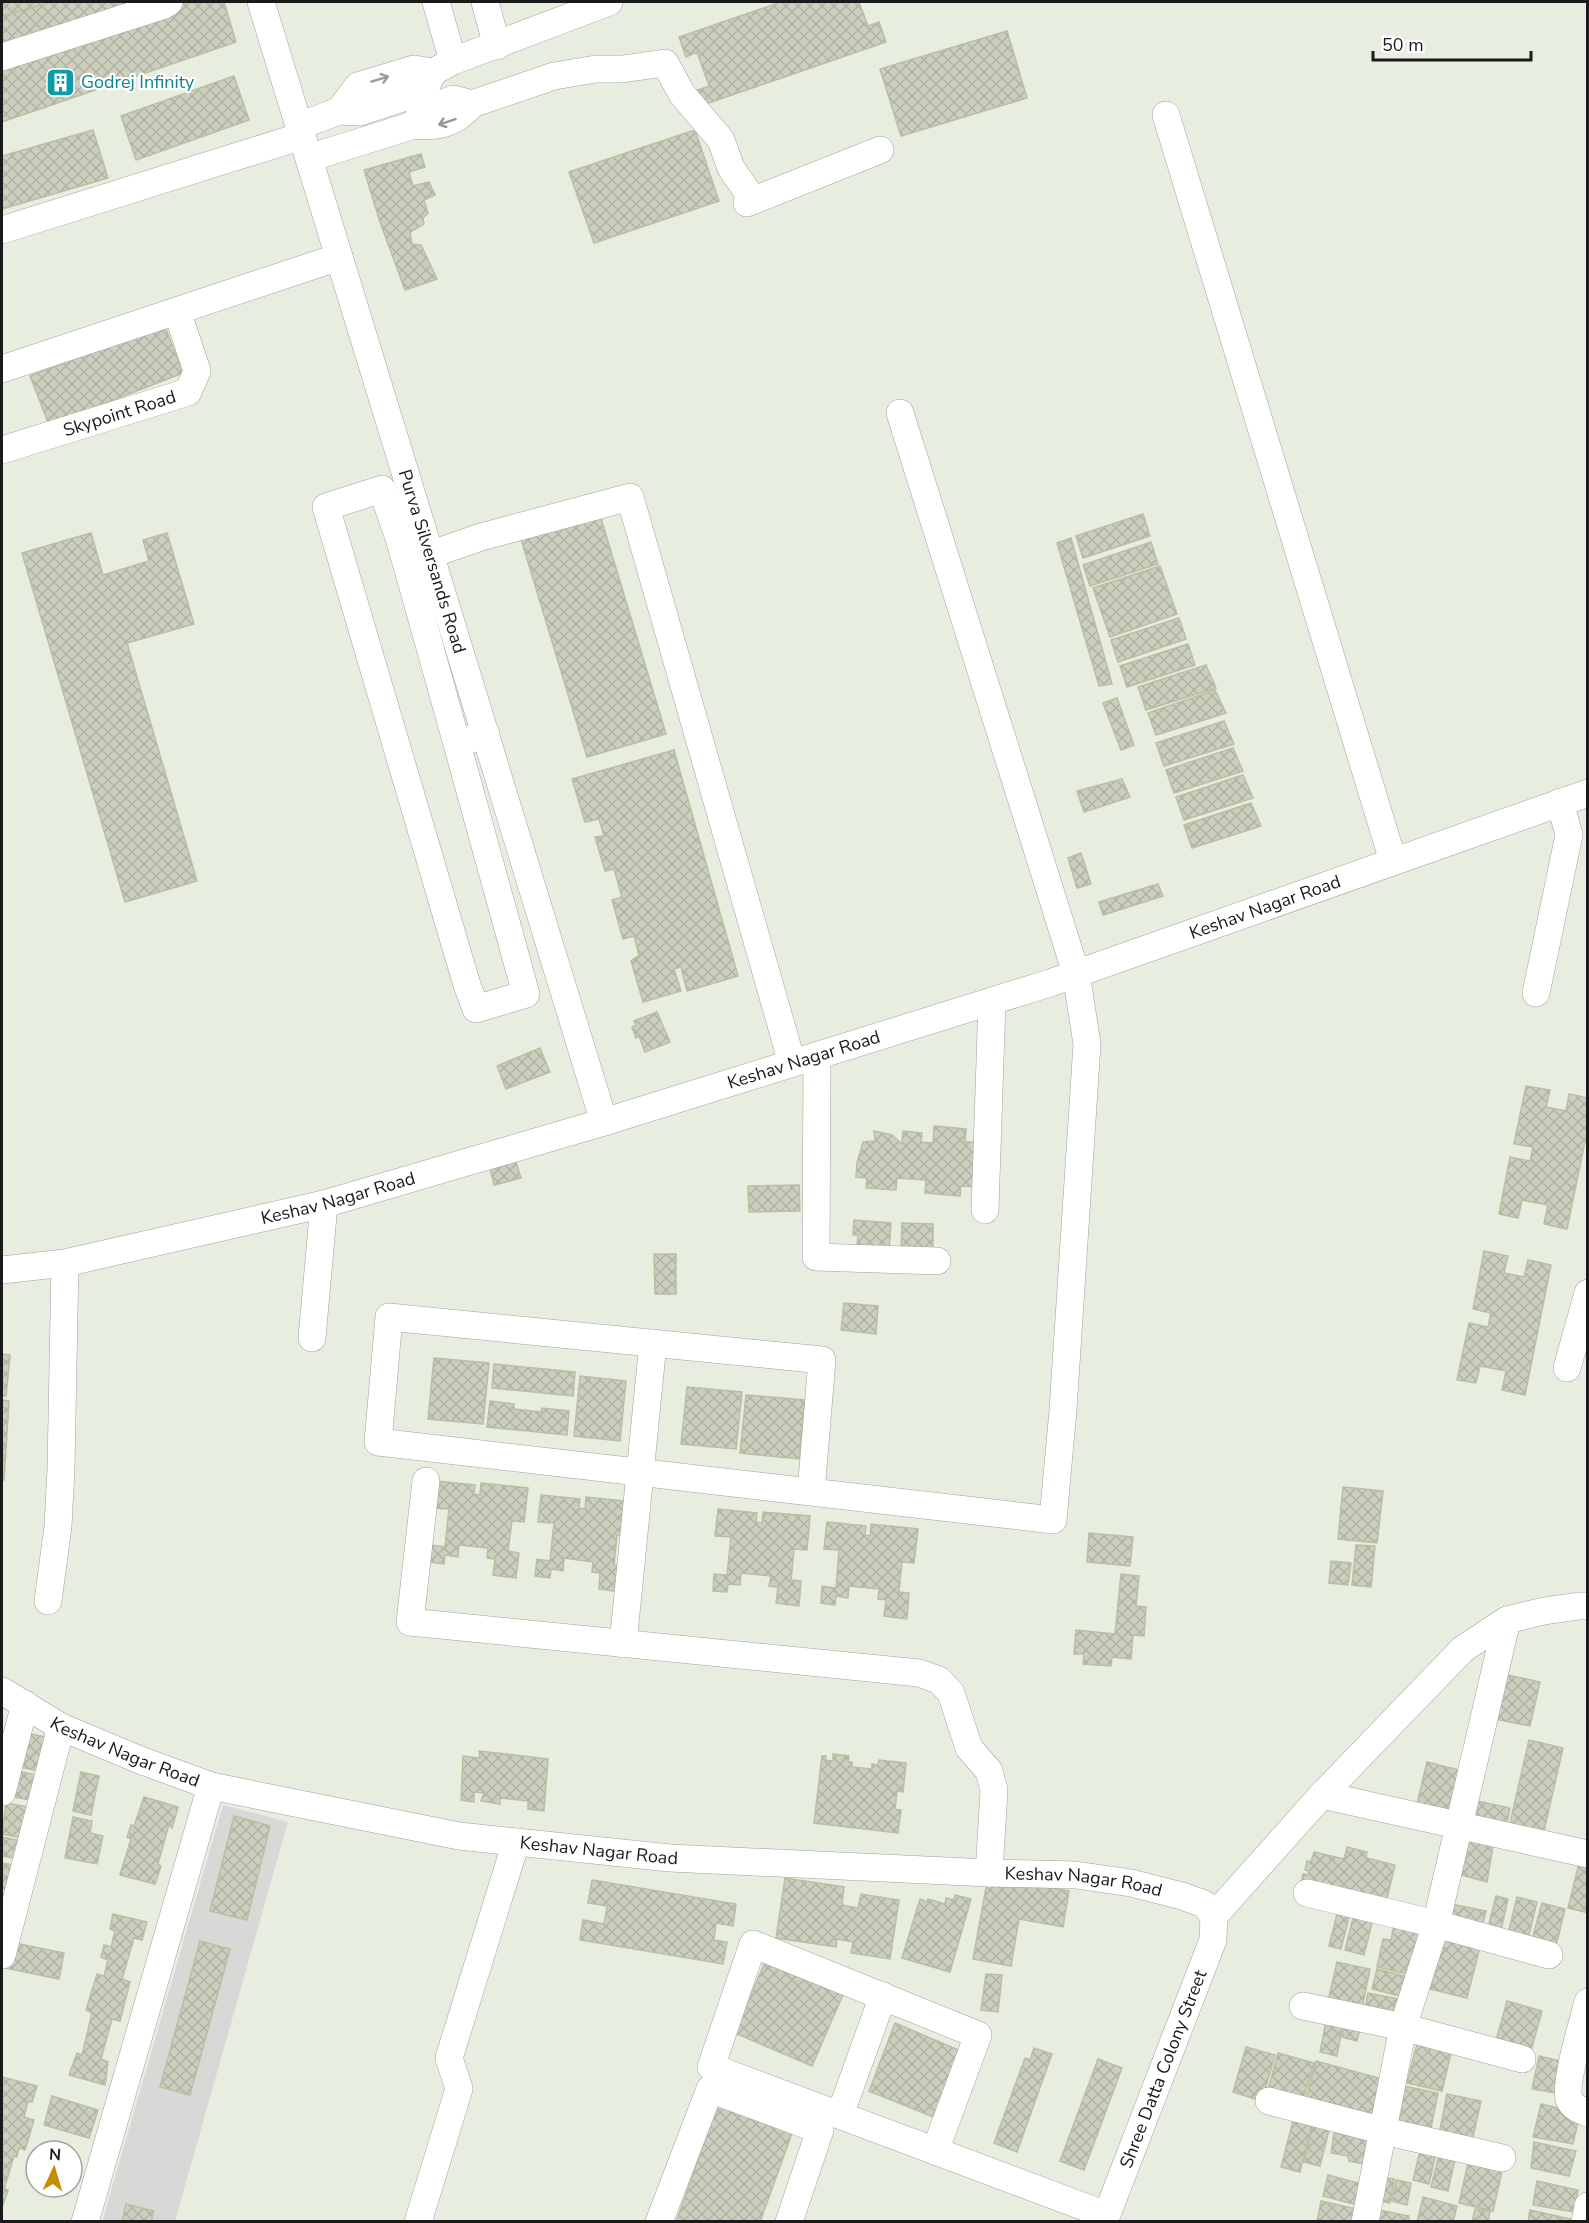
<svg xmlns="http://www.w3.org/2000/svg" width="1589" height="2223" viewBox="0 0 1589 2223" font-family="'Nunito Sans',sans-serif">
	<defs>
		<pattern id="building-cross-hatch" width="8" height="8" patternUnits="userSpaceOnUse" patternTransform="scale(1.5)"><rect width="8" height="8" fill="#cccfbd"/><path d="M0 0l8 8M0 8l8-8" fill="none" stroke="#afb1a2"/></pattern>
	</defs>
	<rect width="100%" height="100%" fill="#e7eddf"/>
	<!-- residential -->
	<path fill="#d9d8d7" d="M223 1805 288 1822 175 2221 102 2222Z"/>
	<!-- building -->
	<path fill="url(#building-cross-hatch)" stroke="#babfa1" stroke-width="1.5" d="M2 2H52L2 16Z
		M2 2H224L236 42 2 122Z
		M781 2H859L868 26 879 22 886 42 700 106 695 91 709 86 697 52 686 57 679 37Z
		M1007 31 1027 98 901 136 880 69Z
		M234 76 249 120 136 160 121 116Z
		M93 130 108 178 2 209V156Z
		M695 130 719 201 594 243 569 172Z
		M421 154 425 167 409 172 413 186 429 182 435 195 424 200 428 213 423 218 424 224 410 232 412 244 421 245 437 279 405 290 380 222 364 170Z
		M164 324 183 373 49 425 30 376Z
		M1143 514 1150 536 1083 558 1076 536Z
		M600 515 666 734 587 757 521 539Z
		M91 533 103 575 149 561 143 540 167 533 194 624 127 643 197 881 125 902 22 553Z
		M1071 538 1112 684 1099 686 1057 543Z
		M1151 542 1158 564 1090 586 1083 565Z
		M1160 566 1177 614 1110 637 1093 588Z
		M1179 618 1186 639 1118 662 1111 640Z
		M1188 644 1195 665 1127 687 1120 666Z
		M1206 665 1216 688 1146 710 1138 687Z
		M1215 690 1226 713 1156 735 1148 713Z
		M1117 698 1134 745 1121 750 1103 703Z
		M1224 721 1234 744 1164 766 1156 743Z
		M1233 748 1243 771 1174 793 1166 770Z
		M674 750 738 976 687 991 681 967 674 969 681 991 643 1002 631 961 639 955 634 936 623 939 612 900 622 897 614 869 605 871 595 837 604 836 599 819 585 822 572 779Z
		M1243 775 1253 798 1184 820 1176 797Z
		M1122 779 1130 797 1084 812 1077 791Z
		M1251 803 1261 826 1192 848 1184 825Z
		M1081 853 1091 884 1077 888 1068 858Z
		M1158 884 1163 896 1103 915 1099 902Z
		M657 1012 670 1042 645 1052 639 1036 636 1038 632 1027 636 1025 634 1021Z
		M540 1048 550 1072 506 1089 497 1066Z
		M1526 1086 1550 1090 1546 1107 1566 1111 1569 1094 1588 1098V1127L1567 1229 1544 1224 1548 1205 1522 1200 1518 1218 1499 1214 1510 1157 1530 1161 1533 1147 1514 1144Z
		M934 1126 966 1129 965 1142H979L975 1187 961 1186 960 1196 925 1193 926 1180 897 1178 896 1190 866 1188 867 1178 856 1177 857 1163 863 1142 875 1141 874 1131 892 1135 902 1144 903 1131 922 1133 921 1142 933 1143Z
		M516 1162 521 1178 494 1185 490 1168Z
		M799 1185 800 1211 749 1212 748 1186Z
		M854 1220 891 1223 889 1250 857 1248 858 1235H853Z
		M902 1223 933 1224V1252L901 1251Z
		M1484 1251 1508 1256 1504 1273 1524 1277 1528 1260 1551 1265 1525 1395 1502 1390 1506 1371 1480 1366 1476 1383 1457 1380 1469 1323 1488 1327 1491 1313 1473 1309Z
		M654 1254H676V1294H655Z
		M844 1303 878 1306 876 1334 841 1330Z
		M2 1354 10 1355 6 1396H2Z
		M434 1358 489 1363 483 1424 428 1419Z
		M494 1364 575 1372 573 1396 492 1388Z
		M580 1376 626 1381 620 1441 574 1436Z
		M687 1387 742 1392 736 1449 681 1444Z
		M746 1395 805 1400 799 1459 740 1453Z
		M2 1400 9 1401 4 1480H2Z
		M490 1401 514 1404V1409L541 1412 542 1408 569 1411 567 1435 487 1427Z
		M436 1481 475 1485 474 1494 480 1495 481 1483 528 1488 524 1522 512 1521 508 1551 519 1553 516 1578 493 1575 495 1559 487 1558 488 1548 459 1545 458 1557 445 1555 444 1564 430 1562 432 1545 445 1547 449 1509 433 1508Z
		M1343 1487 1383 1491 1377 1543 1338 1539Z
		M541 1495 580 1499 579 1508 585 1509 586 1497 633 1502 629 1536 617 1535 614 1565 624 1567 621 1592 599 1589 600 1573 592 1572 593 1562 564 1558 563 1571 551 1569 550 1578 535 1576 537 1559 550 1561 554 1523 538 1522Z
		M718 1509 757 1513 756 1522 762 1523 763 1512 810 1516 807 1550 794 1549 791 1580 801 1581 799 1606 776 1603 778 1587 769 1586 771 1576 741 1573 740 1585 728 1584 727 1592 713 1591 714 1574 727 1575 731 1537 715 1536Z
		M827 1522 866 1526 865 1535 870 1536 871 1524 918 1529 914 1563 902 1562 899 1592 909 1593 907 1619 884 1616 886 1600 878 1599 879 1589 849 1586 848 1598 836 1596 835 1605 821 1603 822 1586 836 1588 839 1550 824 1549Z
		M1089 1533 1133 1537 1130 1566 1087 1562Z
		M1356 1545 1375 1546 1371 1587 1352 1585Z
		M1331 1561 1351 1563 1348 1585 1329 1583Z
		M1121 1574 1139 1576 1136 1606 1146 1607 1144 1636 1133 1635 1131 1659 1112 1657 1111 1666 1083 1664 1084 1654H1074L1076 1630 1115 1634Z
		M1503 1674 1540 1682 1530 1726 1494 1719Z
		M27 1733 50 1738 42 1772 20 1767Z
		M1529 1740 1563 1748 1542 1840 1508 1832Z
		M479 1751 548 1759 544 1811 528 1809V1801L500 1798V1804L481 1801 484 1793 474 1792V1802L461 1800 463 1756 480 1758Z
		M833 1754 849 1756 848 1762H852V1767L872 1769V1764L878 1765 879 1760 906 1763 903 1792 897 1791 895 1809 901 1810 898 1833 814 1823 822 1756H826L825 1760 833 1761Z
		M1427 1762 1463 1771 1451 1816 1416 1808Z
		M14 1770 41 1776 35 1801 9 1796Z
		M81 1772 99 1776 91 1815 73 1811Z
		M144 1797 178 1807 172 1828 169 1824 158 1864 161 1866 155 1884 120 1875 131 1839 127 1837 131 1825 134 1826Z
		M1477 1801 1510 1808 1505 1833 1472 1827Z
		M6 1803 34 1808 27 1839 2 1834Z
		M234 1816 270 1826 247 1920 210 1911Z
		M73 1817 92 1821 90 1833 103 1836 97 1864 65 1858Z
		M1468 1836 1494 1840 1487 1882 1458 1874Z
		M2 1837 22 1841 19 1859 2 1856Z
		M1347 1847 1367 1852 1366 1858 1395 1865 1385 1907 1300 1888 1303 1874 1308 1875 1309 1871 1305 1870 1307 1861 1311 1862 1314 1852 1344 1859Z
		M2 1863 14 1865 9 1890 2 1888Z
		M1579 1863 1588 1865V1902L1585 1912 1568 1908Z
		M988 1877 1069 1891 1063 1927 1019 1919 1011 1966 973 1959Z
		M785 1878 844 1887 842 1905 858 1908 861 1894 899 1900 890 1959 851 1953 853 1942 837 1939 836 1947 776 1938Z
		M592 1880 736 1904 733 1926 716 1923 714 1940 727 1942 723 1964 580 1940 583 1920 604 1924 607 1906 588 1903Z
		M955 1895 971 1899 950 1972 902 1958 920 1899 927 1902 928 1899 945 1904 946 1898 954 1900Z
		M1496 1896 1508 1899 1500 1935 1487 1932Z
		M1517 1897 1537 1902 1527 1943 1507 1938Z
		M1340 1902 1352 1905 1341 1949 1329 1946Z
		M1542 1903 1565 1909 1555 1950 1531 1943Z
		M1451 1904 1486 1911 1481 1932 1447 1925Z
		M1356 1906 1375 1911 1364 1955 1345 1950Z
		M113 1914 147 1922 142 1940 134 1938 122 1979 130 1982 120 2021 112 2019 101 2059 108 2062 105 2085 69 2075 77 2053 82 2055 92 2013 86 2010 97 1974 104 1976 108 1960 101 1957 104 1945 111 1947 115 1931 110 1929Z
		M1394 1925 1422 1931 1412 1975 1377 1967 1383 1939 1391 1940Z
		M1445 1934 1481 1943 1467 1998 1430 1989Z
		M200 1941 230 1949 190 2095 160 2087Z
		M10 1942 64 1953 59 1979 5 1968Z
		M767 1957 845 1990 812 2066 735 2033Z
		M1337 1962 1370 1969 1361 2013 1327 2006Z
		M1377 1969 1413 1978 1408 1998 1372 1989Z
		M986 1974 1002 1975 998 2012 981 2010Z
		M1368 1993 1404 2000 1400 2020 1364 2013Z
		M1507 2001 1542 2011 1530 2054 1495 2044Z
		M1327 2016 1344 2019 1337 2056 1320 2052Z
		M1347 2018 1362 2022 1357 2041 1342 2037Z
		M895 2023 963 2052 941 2120 869 2091Z
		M1419 2036 1453 2045 1442 2091 1407 2083Z
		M1246 2047 1275 2055 1262 2101 1233 2092Z
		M1034 2048 1052 2054 1017 2152 994 2143 1025 2058 1030 2060Z
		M1278 2053 1314 2063 1302 2103 1267 2093Z
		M1539 2056 1561 2061 1555 2093 1532 2089Z
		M1098 2059 1122 2068 1084 2170 1060 2161Z
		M1316 2061 1386 2080 1374 2124 1304 2105Z
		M2 2077 37 2086 32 2102 28 2101 24 2117 34 2120 25 2150 19 2148 17 2157 14 2156 4 2189 8 2190 3 2205 2 2204Z
		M1404 2086 1438 2093 1429 2138 1395 2131Z
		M1447 2094 1481 2101 1471 2146 1438 2140Z
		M52 2096 98 2110 89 2138 44 2125Z
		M720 2098 795 2125 760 2222H676Z
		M1541 2104 1580 2113 1573 2144 1533 2137Z
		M1314 2119 1331 2122 1320 2166 1304 2162Z
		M1293 2121 1312 2125 1300 2172 1281 2167Z
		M1334 2133 1371 2140 1363 2164 1349 2161 1348 2156 1331 2153Z
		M1422 2142 1438 2145 1429 2184 1413 2180Z
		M1534 2142 1576 2151 1569 2176 1531 2168Z
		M1441 2147 1457 2150 1448 2191 1431 2187Z
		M1469 2159 1503 2167 1493 2211 1459 2203Z
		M1328 2175 1362 2184 1357 2205 1323 2196Z
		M1378 2177 1394 2179 1390 2203 1375 2200Z
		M1396 2180 1411 2183 1407 2205 1392 2201Z
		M1537 2181 1578 2190 1574 2212 1533 2205Z
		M1423 2197 1457 2206 1453 2222H1417Z
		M1321 2201 1357 2209 1354 2222H1317Z
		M126 2204 154 2211 151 2222H122Z
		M1374 2209 1409 2216 1408 2222H1371Z
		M1475 2209 1490 2211 1488 2222H1472Z
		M1530 2210 1571 2219V2222H1528Z"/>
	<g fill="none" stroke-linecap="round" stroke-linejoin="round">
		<defs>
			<g id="minor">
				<path id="s1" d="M261 2 604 1122"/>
				<path d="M436 2 453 61"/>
				<path d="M485 2 497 46"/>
				<path d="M2 57 162 6 169 2"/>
				<path d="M472 104 554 76 596 69H622L665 63 682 94 721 140 731 168 751 197 747 203 880 150"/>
				<path d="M339 111 358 86 414 69 433 72"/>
				<path d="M1166 115 1393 861"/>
				<path d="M299 126 339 111 360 112 424 91 433 72 453 61 609 2"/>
				<path d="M309 158 414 125C438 128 456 123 472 104L454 99 422 111 414 125"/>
				<path d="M2 230 302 136"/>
				<path d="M2 369 339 257"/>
				<path id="s2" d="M2 450 188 392 197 371 177 311"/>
				<path d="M432 554 481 537 630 497 792 1063"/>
				<path d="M457 744 526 994 476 1009 467 985 326 507 382 489 400 541 457 744 486 734"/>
				<path d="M1536 993 1569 835 1560 802"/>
				<path d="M817 1056 816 1257 937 1261"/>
				<path d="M985 1210 992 1001"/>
				<path id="s3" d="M2 1270 65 1263 324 1204 604 1122 1050 983 1588 793"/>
				<path d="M312 1338 324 1204"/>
				<path d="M1567 1368 1588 1293"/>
				<path d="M426 1481 410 1622 919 1673 939 1680 951 1693 969 1748 989 1771 994 1790 989 1873"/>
				<path d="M811 1492 822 1360 389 1317 378 1442 1053 1520 1063 1410 1087 1044 1076 973 900 413"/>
				<path d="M48 1601 58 1526 61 1469 65 1263"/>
				<path d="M623 1644 653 1343"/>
				<path id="s4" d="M2 1691 61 1727 140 1760 211 1786 459 1836 670 1858 989 1873 1076 1875 1131 1883 1182 1896 1204 1904 1214 1916"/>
				<path d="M2 1792 25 1704"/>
				<path d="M1322 1795 1588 1854"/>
				<path d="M1307 1893 1436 1924 1549 1955"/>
				<path d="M1214 1916 1322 1795 1463 1649 1507 1620 1544 1611 1579 1606H1588"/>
				<path d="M2 1955 61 1727"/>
				<path d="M1588 2002C1583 2021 1564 2084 1569 2099 1572 2107 1580 2110 1588 2113"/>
				<path d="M1303 2006 1403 2027 1522 2059"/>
				<path d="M1269 2101 1384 2131 1502 2158"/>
				<path d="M840 2115 883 1996"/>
				<path d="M935 2151 978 2035 753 1944 711 2067 1106 2215"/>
				<path d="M85 2222 211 1786"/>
				<path d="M418 2222 459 2089 449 2058 516 1842"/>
				<path d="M659 2222 710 2089 820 2130 789 2222"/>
				<path id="s5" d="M1104 2222 1213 1940 1214 1916"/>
				<path d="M1365 2222 1403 2027 1436 1924 1507 1620"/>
				<path d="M1585 2222 1588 2206"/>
			</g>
		</defs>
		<!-- minor casing -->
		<use href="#minor" stroke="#a1a1a1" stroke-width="28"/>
		<!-- minor -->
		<use href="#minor" stroke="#fff" stroke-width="27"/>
	</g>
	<!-- one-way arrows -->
	<defs><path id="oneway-shaft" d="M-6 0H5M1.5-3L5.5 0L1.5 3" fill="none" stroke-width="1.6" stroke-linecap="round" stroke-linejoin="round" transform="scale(1.5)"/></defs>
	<g stroke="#989898">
		<use href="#oneway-shaft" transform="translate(380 79) rotate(-17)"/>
		<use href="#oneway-shaft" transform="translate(447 122) rotate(161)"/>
	</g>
	<!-- icons -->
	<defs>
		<symbol id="building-square" viewBox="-11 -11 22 22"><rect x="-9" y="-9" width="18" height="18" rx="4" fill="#0f9aa8" stroke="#fff"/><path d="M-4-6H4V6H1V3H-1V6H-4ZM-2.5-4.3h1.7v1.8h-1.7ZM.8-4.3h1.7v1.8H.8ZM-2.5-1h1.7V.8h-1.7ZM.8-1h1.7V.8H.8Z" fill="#fff"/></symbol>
	</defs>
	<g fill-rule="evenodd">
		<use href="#building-square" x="44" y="66" width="33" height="33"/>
	</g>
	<g text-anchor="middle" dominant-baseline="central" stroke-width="4.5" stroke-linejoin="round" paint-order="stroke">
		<!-- culture labels -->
		<g font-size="18" fill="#0d838f" stroke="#fff" text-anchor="start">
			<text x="81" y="82">Godrej Infinity</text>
		</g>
		<!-- street labels -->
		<g font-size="18" fill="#1a1a1a" stroke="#fff">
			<text stroke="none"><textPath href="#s2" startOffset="123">Skypoint Road</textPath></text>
			<text stroke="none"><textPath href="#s1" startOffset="585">Purva Silversands Road</textPath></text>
			<text stroke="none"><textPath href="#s3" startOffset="1316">Keshav Nagar Road</textPath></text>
			<text stroke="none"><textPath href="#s3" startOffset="830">Keshav Nagar Road</textPath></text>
			<text stroke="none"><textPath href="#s3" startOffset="344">Keshav Nagar Road</textPath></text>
			<text stroke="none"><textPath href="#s4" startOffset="138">Keshav Nagar Road</textPath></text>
			<text stroke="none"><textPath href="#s4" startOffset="624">Keshav Nagar Road</textPath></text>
			<text stroke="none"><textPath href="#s4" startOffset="1110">Keshav Nagar Road</textPath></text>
			<text stroke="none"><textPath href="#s5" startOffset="164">Shree Datta Colony Street</textPath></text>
		</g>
	</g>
	<!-- border -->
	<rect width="1589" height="2223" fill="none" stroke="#1a1a1a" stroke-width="6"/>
	<!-- north arrow -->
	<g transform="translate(54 2169) rotate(4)"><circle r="28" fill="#ffffff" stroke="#a3a3a3" stroke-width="1.5"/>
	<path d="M0-4.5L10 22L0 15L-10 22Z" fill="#c58e00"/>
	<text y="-9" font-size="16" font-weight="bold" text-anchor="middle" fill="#1a1a1a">N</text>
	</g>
	<!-- scale -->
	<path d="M1373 51v9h158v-9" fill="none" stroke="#1a1a1a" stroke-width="3"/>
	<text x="1382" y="51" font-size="18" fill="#1a1a1a" stroke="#ffffff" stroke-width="4.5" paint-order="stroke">50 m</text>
</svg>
